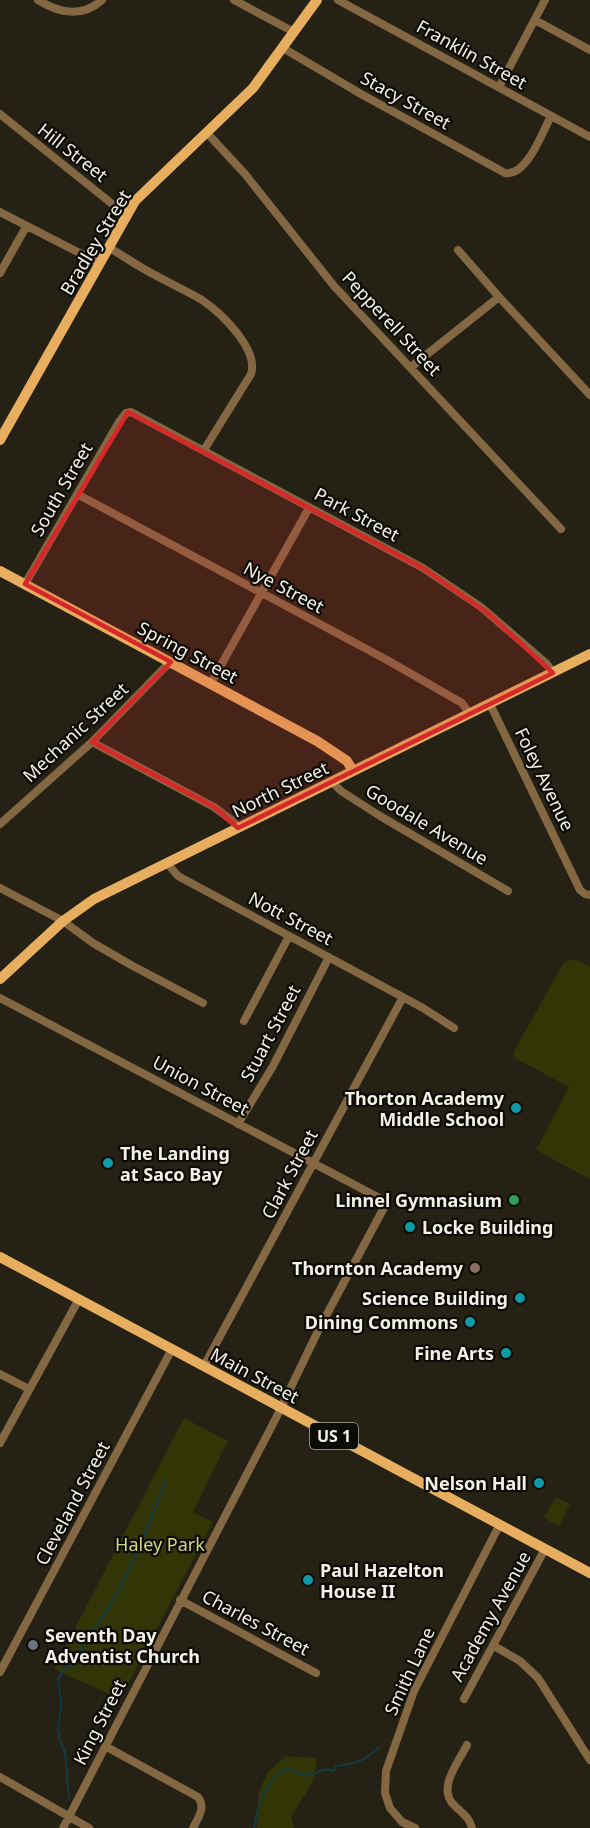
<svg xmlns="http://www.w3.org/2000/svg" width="590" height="1828" viewBox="0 0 590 1828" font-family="'Noto Sans',sans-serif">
	<rect width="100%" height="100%" fill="#252215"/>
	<!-- green -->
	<path fill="#323506" d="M576 959 590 967V1179L536 1150 569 1087 515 1058 513 1053 564 962Z
		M184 1418 228 1441 193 1512 213 1522 120 1699 54 1669Z
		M556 1497 570 1504 559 1526 544 1518Z
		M285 1756 315 1758 317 1763 312 1783 291 1817 294 1828H257C256 1808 257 1790 268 1773 272 1767 280 1762 285 1756Z"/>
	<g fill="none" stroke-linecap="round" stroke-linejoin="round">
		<!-- stream -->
		<path stroke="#123b44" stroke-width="2" d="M76 1659C85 1637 102 1621 113 1600 135 1562 150 1521 166 1480
			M69 1798 65 1752 60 1741 58 1729 61 1704 58 1680 64 1669 73 1665
			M254 1828C257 1807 267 1776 289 1768 295 1771 302 1777 309 1775 321 1773 320 1767 334 1771L336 1766C357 1764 363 1761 379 1748"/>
		<!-- minor -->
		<path stroke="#846844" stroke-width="8" d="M38 0C59 13 82 18 102 0
			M234 0 294 32
			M338 0 590 137
			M535 20 590 50
			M283 48 361 94 505 173C527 176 542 133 551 116
			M499 87 545 0
			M0 114 126 215
			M207 133 245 174 334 286 561 529
			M0 212 99 263
			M108 247C120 254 132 262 144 269 163 280 183 289 202 300 221 313 259 349 251 374L204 450
			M458 250 499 297 590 395
			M0 273 26 227
			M411 367 499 297
			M77 494 387 660 462 703 470 714
			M25 584 119 422 126 413 131 412 423 568 481 607 547 664 553 673
			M211 683 309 508
			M490 704 580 890 585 894 590 895
			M92 742 214 807 234 822 238 828
			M332 782 341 791 380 816 508 891
			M0 824 92 742 170 662
			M167 863 178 876 423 1008 454 1028
			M0 888 63 921 93 943 131 965 203 1003
			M0 998 387 1202 319 1329 276 1418 63 1828
			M244 1021 289 936
			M238 1124 273 1066 329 957
			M204 1366 403 997
			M0 1374 29 1389
			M0 1443 79 1299
			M180 1600 316 1673
			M494 1646 520 1661 538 1678 590 1760
			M0 1672 172 1349
			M464 1699 545 1549
			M467 1745C458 1763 436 1789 455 1806 462 1813 470 1818 472 1828
			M105 1746 198 1797C206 1808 198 1818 193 1828
			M0 1777 89 1828
			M415 1828 402 1822 390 1808 385 1793 386 1771 414 1691 500 1524"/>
		<!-- major -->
		<path stroke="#e8ae5f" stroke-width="10" d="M0 440 135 201 253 88 317 0
			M0 571 317 741 347 761 353 771
			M0 979 63 921 94 899 590 654
			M0 1257 590 1573"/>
	</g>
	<!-- marked area -->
	<path fill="#d62828" fill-opacity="0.2" stroke="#d62828" stroke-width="4.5" stroke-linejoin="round" d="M128 412 423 568 488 613 553 673 238 828 214 807 92 742 171 662 25 584Z"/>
	<!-- markers -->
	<g fill="#0f9aa8" stroke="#0d0b06" stroke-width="2">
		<circle cx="516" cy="1108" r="6"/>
		<circle cx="108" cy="1163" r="6"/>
		<circle cx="410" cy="1227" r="6"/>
		<circle cx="520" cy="1298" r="6"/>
		<circle cx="470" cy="1322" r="6"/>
		<circle cx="506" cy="1353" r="6"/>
		<circle cx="539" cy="1483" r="6"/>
		<circle cx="308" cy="1580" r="6"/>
	</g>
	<circle fill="#2e9e5b" stroke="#0d0b06" stroke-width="2" cx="514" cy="1200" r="6"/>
	<circle fill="#8d6e63" stroke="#0d0b06" stroke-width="2" cx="475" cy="1268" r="6"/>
	<circle fill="#6b7280" stroke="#0d0b06" stroke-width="2" cx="33" cy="1645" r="6"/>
	<g text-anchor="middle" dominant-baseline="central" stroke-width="4.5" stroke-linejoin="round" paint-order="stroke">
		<!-- shield labels -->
		<rect fill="#0d0b06" stroke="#adaba4" stroke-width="1.5" x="310" y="1423" width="48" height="26" rx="4.5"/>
		<g font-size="16" font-weight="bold" fill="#f2f0e7">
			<text x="334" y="1436">US 1</text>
		</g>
		<!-- street labels -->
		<g font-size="18" fill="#f2f0e7" stroke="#0d0b06">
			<text transform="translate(472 54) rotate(29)">Franklin Street</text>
			<text transform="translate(406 100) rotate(29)">Stacy Street</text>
			<text transform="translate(73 152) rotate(38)">Hill Street</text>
			<text transform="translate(95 242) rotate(-59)">Bradley Street</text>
			<text transform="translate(392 323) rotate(47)">Pepperell Street</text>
			<text transform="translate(61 489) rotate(-60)">South Street</text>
			<text transform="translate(357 514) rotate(28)">Park Street</text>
			<text transform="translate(284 587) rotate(28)">Nye Street</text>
			<text transform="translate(188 652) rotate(28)">Spring Street</text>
			<text transform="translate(75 732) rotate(-43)">Mechanic Street</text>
			<text transform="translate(545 779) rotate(64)">Foley Avenue</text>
			<text transform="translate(280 789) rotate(-26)">North Street</text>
			<text transform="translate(427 824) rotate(31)">Goodale Avenue</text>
			<text transform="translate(291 918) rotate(28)">Nott Street</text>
			<text transform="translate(270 1033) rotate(-62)">Stuart Street</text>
			<text transform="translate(201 1085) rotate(28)">Union Street</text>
			<text transform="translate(289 1174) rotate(-62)">Clark Street</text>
			<text transform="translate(255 1375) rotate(28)">Main Street</text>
			<text transform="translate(72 1503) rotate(-62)">Cleveland Street</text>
			<text transform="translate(490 1616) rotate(-61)">Academy Avenue</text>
			<text transform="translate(256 1622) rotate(28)">Charles Street</text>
			<text transform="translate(409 1671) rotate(-65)">Smith Lane</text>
			<text transform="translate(99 1722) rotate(-63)">King Street</text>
		</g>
		<!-- poi labels -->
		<g font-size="18" font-weight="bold" fill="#f2f0e7" stroke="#0d0b06" text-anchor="end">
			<text x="504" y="1098">Thorton Academy<tspan x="504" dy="21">Middle School</tspan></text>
			<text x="120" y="1153" text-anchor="start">The Landing<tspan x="120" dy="21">at Saco Bay</tspan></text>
			<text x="502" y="1200">Linnel Gymnasium</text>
			<text x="422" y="1227" text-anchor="start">Locke Building</text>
			<text x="463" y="1268">Thornton Academy</text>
			<text x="508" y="1298">Science Building</text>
			<text x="458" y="1322">Dining Commons</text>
			<text x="494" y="1353">Fine Arts</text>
			<text x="527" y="1483">Nelson Hall</text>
			<text x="320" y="1570" text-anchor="start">Paul Hazelton<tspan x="320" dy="21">House II</tspan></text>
			<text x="45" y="1635" text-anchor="start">Seventh Day<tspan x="45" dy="21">Adventist Church</tspan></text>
		</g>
		<!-- park labels -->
		<g font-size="18" fill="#cfd883" stroke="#0d0b06">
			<text x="160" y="1544">Haley Park</text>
		</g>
	</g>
</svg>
